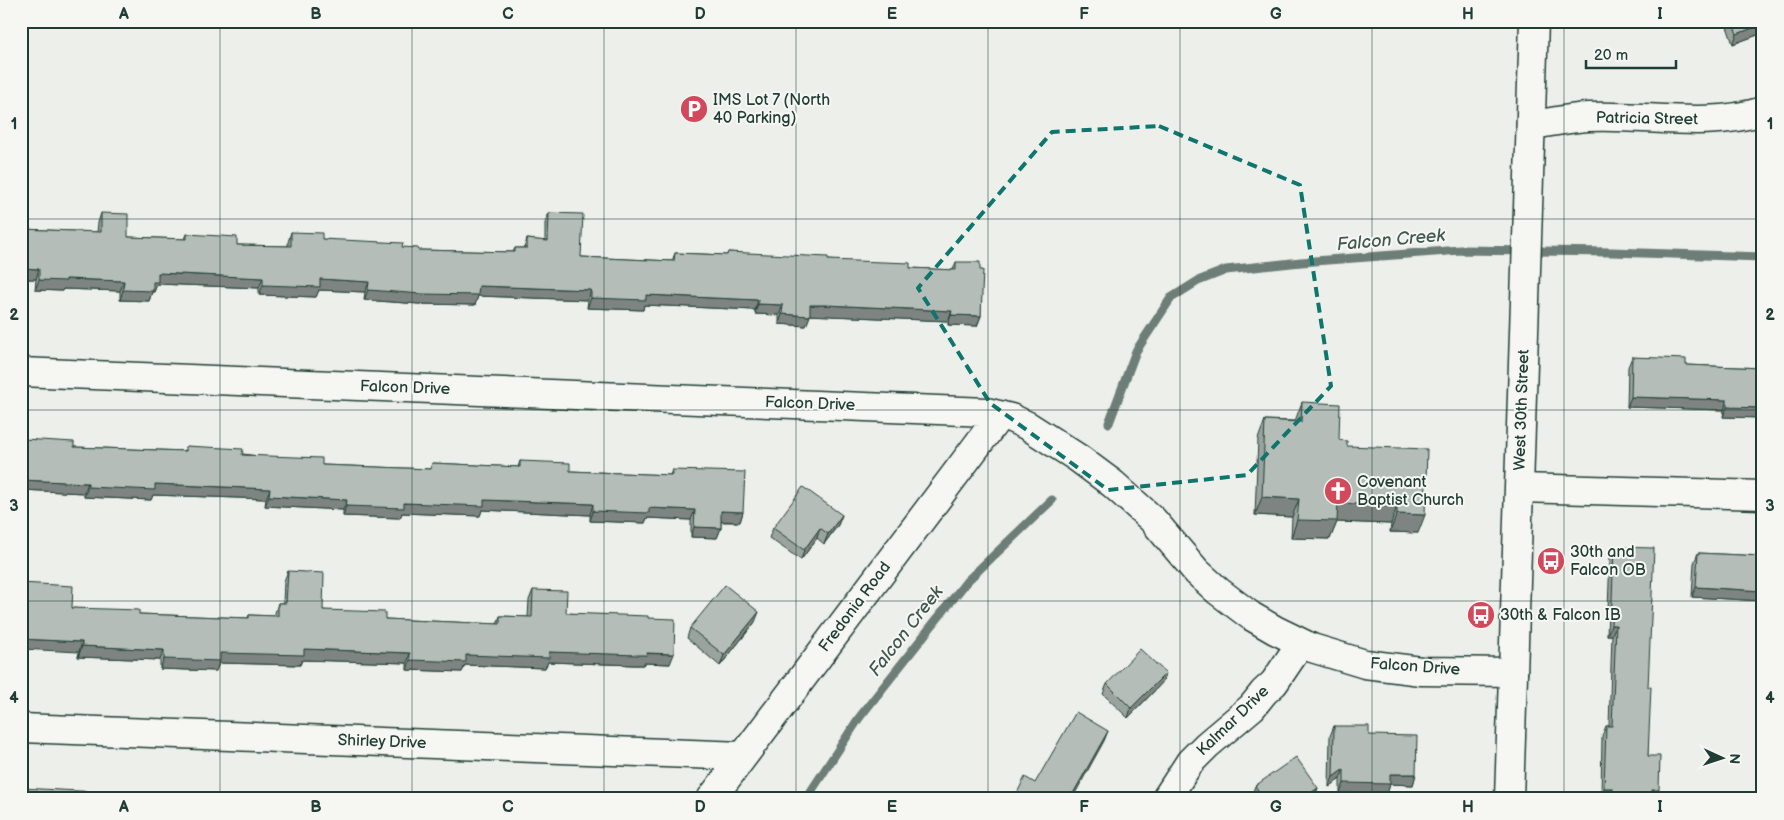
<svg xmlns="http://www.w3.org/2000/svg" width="1784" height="820" viewBox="0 0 1784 820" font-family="'Balsamiq Sans',sans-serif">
	<rect width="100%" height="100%" fill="#edefea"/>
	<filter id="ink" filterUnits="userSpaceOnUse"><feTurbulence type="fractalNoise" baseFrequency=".02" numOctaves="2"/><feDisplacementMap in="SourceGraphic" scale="10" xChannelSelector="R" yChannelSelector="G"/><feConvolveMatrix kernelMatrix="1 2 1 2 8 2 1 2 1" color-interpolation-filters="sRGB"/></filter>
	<g filter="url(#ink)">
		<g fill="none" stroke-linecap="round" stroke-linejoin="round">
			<!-- stream -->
			<path stroke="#6c7e77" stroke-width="9" d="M1109 423 1136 351 1171 298 1198 281 1226 270 1301 262 1461 250 1611 252 1763 257
				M806 799 859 718 967 581 1052 500"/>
			<defs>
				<path id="minor" d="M1531 125C1550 123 1569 118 1588 117 1646 114 1706 129 1763 111
					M21 372 987 412 1011 418 1028 426 1078 458 1113 484 1153 520 1197 572 1218 591 1251 616 1275 630 1312 648 1365 664 1421 671 1513 672
					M21 728 743 756
					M711 799 1000 415
					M1166 799 1190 762 1207 745 1252 707 1264 692 1274 683 1301 643"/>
				<path id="tertiary" d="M1520 488 1763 495"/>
				<path id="secondary" d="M1509 799 1534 21"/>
			</defs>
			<!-- minor casing -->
			<use href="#minor" stroke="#1f3d34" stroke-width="31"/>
			<!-- tertiary casing -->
			<use href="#tertiary" stroke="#1f3d34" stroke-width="31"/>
			<!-- secondary casing -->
			<use href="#secondary" stroke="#1f3d34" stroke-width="31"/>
			<!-- minor -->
			<use href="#minor" stroke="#f6f6f2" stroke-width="28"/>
			<!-- tertiary -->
			<use href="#tertiary" stroke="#f6f6f2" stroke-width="28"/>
			<!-- secondary -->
			<use href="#secondary" stroke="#f6f6f2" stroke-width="28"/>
		</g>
		<!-- wall -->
		<path fill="#9ba39e" stroke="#1f3d34" d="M1725 21H1763V33L1733 44Z
			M101 213 128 237 185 239 187 234 237 245 288 246V242L291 232 322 239 402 247 418 250 513 252 515 248H524L527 239 545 241V223L549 213 581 257 672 261 675 253 727 255 728 252 828 260 910 268 953 270 956 262 980 270 981 316 977 326 948 325V321L810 315 806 326 779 324V315L755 314V310L644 305 643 310 587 308 588 300 478 296 475 305 419 304 364 300 365 292 319 290 316 297 259 295V288L157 284 154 292H152L149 301 120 300V291L63 289 62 291 35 290 36 279H21V229L97 232 98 223Z
			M1632 357 1686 365 1763 368V418L1723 417 1724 410 1627 407 1628 367Z
			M1302 402 1339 440 1347 446 1418 533 1390 532 1391 524 1337 522 1330 539 1291 538 1292 517 1255 515 1258 439 1265 420 1295 421Z
			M23 439 74 447 185 451 186 446 322 465 430 469 432 463 518 467 520 461 570 471 670 475 672 470 743 512 740 522H721V528L717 538 691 537V520L647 518 645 523 590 521V515L482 510 480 516 402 513 400 518 343 516V510L265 506 266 499 153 495 151 500 84 497V493L21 490V443Z
			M842 515 838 525 824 544 817 538 801 560 769 538 773 528Z
			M1614 547 1648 687V756L1655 799H1609L1601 798 1602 736 1606 726H1609L1612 635H1607L1610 557Z
			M1698 553 1763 556V601L1692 597 1694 563Z
			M288 571 323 610 385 619 497 624 500 616 528 617 529 600 533 590 566 613 648 618 670 664 644 663 643 665H634L548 662 545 668 465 665 462 672 407 670V663L302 660 300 665 219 663 216 671 160 669V660L78 657 79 652 72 608 139 614 248 618 249 615 275 616V613L278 603H283L284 581Z
			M755 622 720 666 687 638 690 628Z
			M1162 683 1128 718 1103 694 1107 684Z
			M1334 726 1369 735 1416 774 1413 785 1390 784 1387 794 1340 793V779L1329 787 1330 736Z
			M1763 771V799H1762Z
			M1255 786 1318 788 1314 798 1252 794Z"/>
		<!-- shaded-wall -->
		<path fill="#7e8481" stroke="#1f3d34" d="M1763 24V33L1733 44 1737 34Z
			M21 268 39 269 36 279H21Z
			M158 273 263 278 259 288 157 284 154 292H152L149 301 120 300 123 290 153 282Z
			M66 279 124 281 120 291 63 289 62 291 35 290 39 280Z
			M320 279 369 282 365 292 319 290 316 297 259 295 263 285Z
			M479 286 591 290 588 300 478 296 475 305 419 304 364 300 368 290Z
			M646 295 758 300 755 310 644 305 643 310 587 308 591 298Z
			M758 304 783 305 779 315 755 314Z
			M810 305H826L952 311 948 321 806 315Z
			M782 314 810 316 806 326 779 324Z
			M951 315 981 316 977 326 948 325Z
			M1631 397 1727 400 1724 410 1627 407Z
			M1727 407 1763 408V418L1723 417Z
			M21 480 88 483 84 493 21 490Z
			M155 484 270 489 266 499 153 495 151 500 84 497 88 487Z
			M269 496 347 500 343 510 265 506Z
			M1262 497 1299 499 1292 517 1255 515Z
			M484 500 593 504 590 515 482 510 480 516 402 513 400 518 343 516 346 506Z
			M1338 503 1397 506 1391 524 1337 522 1330 539 1291 538 1297 520Z
			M649 508 695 510 691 520 647 518 645 523 590 521 593 511Z
			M721 511 743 512 740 522 718 521Z
			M1397 514 1425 515 1418 533 1390 532Z
			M842 515 838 525 824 544 828 534Z
			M694 527 721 528 717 538 691 537Z
			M820 528 817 538 801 560 804 550Z
			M1696 587 1763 591V601L1692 597Z
			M759 612 755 622 720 666 724 655Z
			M1611 625H1616L1612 635H1607Z
			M21 639 82 642 79 652 21 649Z
			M82 646 164 650 160 660 78 657Z
			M304 649 410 653 407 663 302 660 300 665 219 663 216 671 160 669 164 659 220 653Z
			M549 652 674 654 670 664 644 663 643 665H634L548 662 545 668 465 665 462 672 407 670 410 660 466 655Z
			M1166 673 1162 683 1128 718 1131 708Z
			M1108 731 1104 741 1072 799H1070Z
			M1344 769 1340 779 1329 787 1333 777Z
			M1390 774H1416L1413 785 1390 784 1387 794 1340 793 1344 783Z
			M1318 788 1314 798 1313 799H1302Z
			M1604 788H1613L1609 798H1601Z
			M1652 790H1659L1655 799H1649Z"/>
		<!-- building -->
		<path fill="#b4bdb8" stroke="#1f3d34" d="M1732 21H1763V24L1737 34Z
			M101 213 128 214V237L187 239V234L237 237V245L291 246V232L322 233V239L403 243 402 247 418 248V250L515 252V248H527V239L548 241 549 213 583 214 581 257 674 261 675 253 727 255 728 252 828 257V260L910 263V268L956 270V262H980V270H983L981 316 951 315 952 311 826 305H810V316L782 314 783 305 758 304V300L646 295V300L591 298V290L479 286 478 295 422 294 368 290 369 282 320 279V287L263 285V278L158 273V282H153V291L123 290 124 281 66 279V281L39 280V269L21 268V229L101 232Z
			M1632 357 1686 359V365L1763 368V408L1727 407V400L1631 397Z
			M1302 402 1340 404 1339 440 1347 441V446L1427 449 1425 515 1397 514V506L1338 503 1337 521 1297 520 1299 499 1262 497 1265 420 1301 422Z
			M23 439 74 442V447L186 451V446L243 449 242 455 322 458V465L431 469 432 463 520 467V461L570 463V471L672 475V470L745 472 743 512 721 511V528L694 527 695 510 649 508V513L593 511V504L484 500V506L404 503V508L346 506 347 500 269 496 270 489 155 484V490L88 487V483L21 480V446H22Z
			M803 487 842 515 828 534 820 528 804 550 773 528Z
			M1614 547 1654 548 1648 687H1651L1648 756H1660L1659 790H1652V799H1612L1613 788H1604L1606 726H1612L1616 625H1611Z
			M1698 553 1763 556V591L1696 587Z
			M288 571 324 573 323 610 385 612V619L500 624V616L532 617 533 590 567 591 566 613 648 616V618L675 619 674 654 647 653V655H638L549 652V658L466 655V662L410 660V653L304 649V655L220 653V661L164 659V650L82 646V642L21 639V583L73 586 72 608 139 610V614L249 618V615L278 616V603H286Z
			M725 585 759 612 724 655 690 628Z
			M1140 649 1166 673 1131 708 1107 684Z
			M1076 712 1108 731 1070 799H1014L1025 777 1035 783Z
			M1334 726H1369V735L1417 736 1416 774H1390V784L1344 783V769L1333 777Z
			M1296 757 1318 788 1302 799H1245L1258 790 1255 786Z
			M21 788 119 793V798L124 799H21Z
			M421 792 445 793 444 799H421Z
			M255 793 346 799H174L175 794 254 799Z"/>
	</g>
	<!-- marked area -->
	<path fill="none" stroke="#0f766e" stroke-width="4" stroke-dasharray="10 6" stroke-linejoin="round" d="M1159 126 1300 185 1331 386 1247 475 1108 490 990 403 918 288 1052 132Z"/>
	<!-- grid -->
	<path fill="none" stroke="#1f3d34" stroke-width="1" stroke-opacity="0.55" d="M220 21V799M412 21V799M604 21V799M796 21V799M988 21V799M1180 21V799M1372 21V799M1564 21V799M21 219H1763M21 410H1763M21 601H1763"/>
	<!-- icons -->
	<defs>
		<symbol id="parking-disc" viewBox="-11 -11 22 22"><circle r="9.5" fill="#d1495b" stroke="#f6f6f2"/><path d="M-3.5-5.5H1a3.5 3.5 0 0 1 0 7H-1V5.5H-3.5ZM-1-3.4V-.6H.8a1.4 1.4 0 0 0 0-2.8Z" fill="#fff"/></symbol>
		<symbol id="church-disc" viewBox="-11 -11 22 22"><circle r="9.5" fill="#d1495b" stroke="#f6f6f2"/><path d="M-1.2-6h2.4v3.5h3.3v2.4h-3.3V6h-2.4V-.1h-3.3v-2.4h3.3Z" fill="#fff"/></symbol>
		<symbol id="bus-disc" viewBox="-11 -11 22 22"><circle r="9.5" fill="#d1495b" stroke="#f6f6f2"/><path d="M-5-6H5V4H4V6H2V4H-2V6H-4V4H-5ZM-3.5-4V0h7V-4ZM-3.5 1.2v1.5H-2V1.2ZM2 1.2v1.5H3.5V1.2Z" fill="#fff"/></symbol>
	</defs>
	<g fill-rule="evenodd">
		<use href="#parking-disc" x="678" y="93" width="32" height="32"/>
		<use href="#church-disc" x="1322" y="475" width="32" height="32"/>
		<use href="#bus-disc" x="1535" y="545" width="32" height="32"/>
		<use href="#bus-disc" x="1465" y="599" width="32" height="32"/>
	</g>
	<g text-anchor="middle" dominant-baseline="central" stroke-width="4" stroke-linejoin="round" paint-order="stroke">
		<!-- poi labels -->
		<g font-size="16" fill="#1f3d34" stroke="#f6f6f2" text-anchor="start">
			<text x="713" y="100">IMS Lot 7 (North<tspan x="713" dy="18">40 Parking)</tspan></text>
			<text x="1357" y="482">Covenant<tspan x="1357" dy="18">Baptist Church</tspan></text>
			<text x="1570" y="552">30th and<tspan x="1570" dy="18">Falcon OB</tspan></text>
			<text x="1500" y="615">30th &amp; Falcon IB</text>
		</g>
		<!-- street labels -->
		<g font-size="16" fill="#1f3d34" stroke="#f6f6f2">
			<text transform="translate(1647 119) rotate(1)">Patricia Street</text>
			<text transform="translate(405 388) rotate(2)">Falcon Drive</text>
			<text transform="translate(810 404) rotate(2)">Falcon Drive</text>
			<text transform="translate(1522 410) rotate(-88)">West 30th Street</text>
			<text transform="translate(855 607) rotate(-53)">Fredonia Road</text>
			<text transform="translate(1415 667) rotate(4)">Falcon Drive</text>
			<text transform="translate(1233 721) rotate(-44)">Kalmar Drive</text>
			<text transform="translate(382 742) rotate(2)">Shirley Drive</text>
		</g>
		<!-- water labels -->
		<g font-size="18" font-style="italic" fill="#3f5850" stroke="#f6f6f2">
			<text transform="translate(1391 240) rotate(-5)">Falcon Creek</text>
			<text transform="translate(906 631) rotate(-52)">Falcon Creek</text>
		</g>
	</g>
	<!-- margin -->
	<rect width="1784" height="820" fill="none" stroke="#f6f6f2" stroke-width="55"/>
	<!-- north arrow -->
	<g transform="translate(1722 758) rotate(93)" stroke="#f6f6f2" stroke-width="4" paint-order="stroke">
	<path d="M0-4L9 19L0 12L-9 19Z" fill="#1f3d34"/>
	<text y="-8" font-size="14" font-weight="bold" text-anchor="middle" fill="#1f3d34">N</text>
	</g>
	<!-- scale -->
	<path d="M1586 60v8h90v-8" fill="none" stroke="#1f3d34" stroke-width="2.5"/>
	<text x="1594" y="60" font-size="15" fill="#1f3d34" stroke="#f6f6f2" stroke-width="4" paint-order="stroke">20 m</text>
	<rect x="28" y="28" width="1728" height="764" fill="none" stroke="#1f3d34" stroke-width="2"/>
	<g font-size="16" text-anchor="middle" font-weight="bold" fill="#1f3d34">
		<text x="124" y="19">A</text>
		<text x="316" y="19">B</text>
		<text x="508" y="19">C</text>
		<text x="700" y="19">D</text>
		<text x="892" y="19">E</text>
		<text x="1084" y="19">F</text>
		<text x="1276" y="19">G</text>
		<text x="1468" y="19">H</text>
		<text x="1660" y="19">I</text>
		<text x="14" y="129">1</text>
		<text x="1770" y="129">1</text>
		<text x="14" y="320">2</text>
		<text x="1770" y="320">2</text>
		<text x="14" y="511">3</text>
		<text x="1770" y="511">3</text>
		<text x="14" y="703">4</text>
		<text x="1770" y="703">4</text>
		<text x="124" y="812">A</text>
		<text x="316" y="812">B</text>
		<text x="508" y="812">C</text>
		<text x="700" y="812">D</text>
		<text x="892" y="812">E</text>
		<text x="1084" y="812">F</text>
		<text x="1276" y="812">G</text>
		<text x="1468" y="812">H</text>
		<text x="1660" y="812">I</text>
	</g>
</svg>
